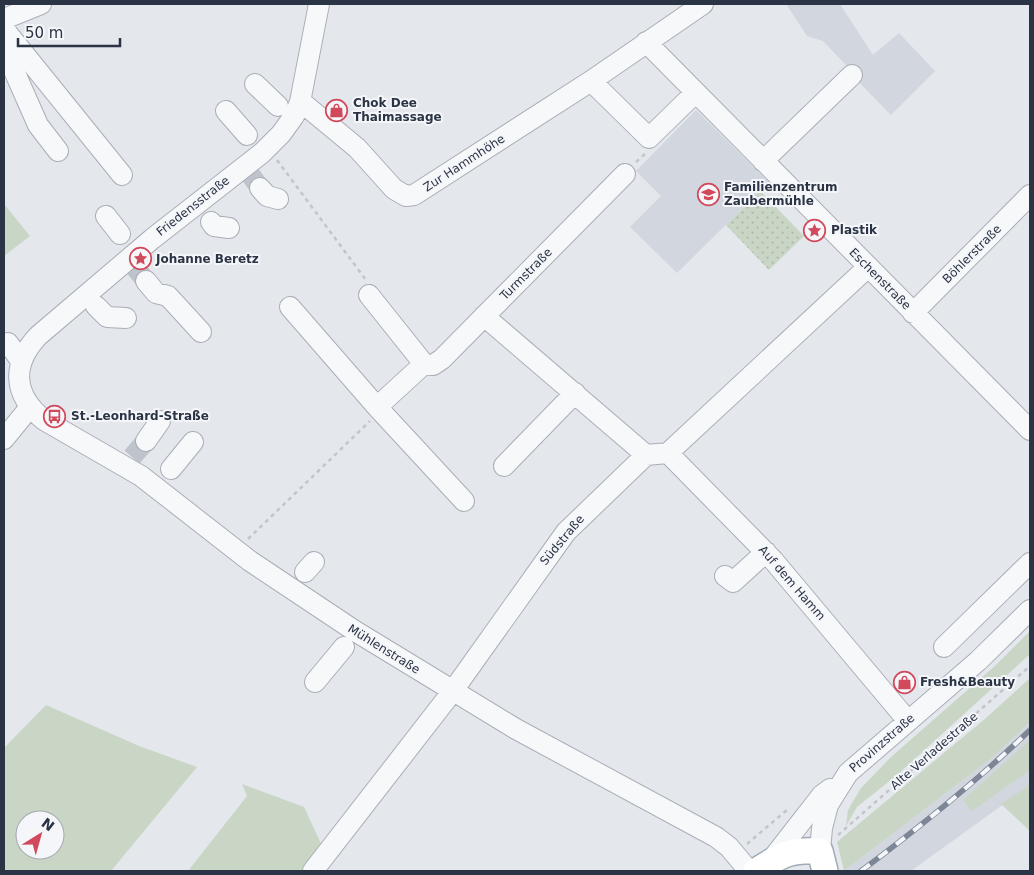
<svg xmlns="http://www.w3.org/2000/svg" width="1034" height="875" viewBox="0 0 1034 875" font-family="'DejaVu Sans',sans-serif">
	<defs>
		<pattern id="park-dots" width="8" height="8" patternUnits="userSpaceOnUse" patternTransform="scale(1.25)"><rect width="8" height="8" fill="#c9d6c5"/><path d="M2 2h.1M6 6h.1" fill="none" stroke="#adb8ab" stroke-width="1.8" stroke-linecap="round"/></pattern>
	</defs>
	<rect width="100%" height="100%" fill="#e4e7ec"/>
	<!-- built -->
	<path fill="#d2d6de" d="M786 4H840L873 55 899 33 935 71 891 115 849 72 852 69 845 64 823 41 807 36Z
		M696 110 769 182 677 273 630 227 661 196 636 171Z
		M1030 722V785L911 871H844L993 757Z"/>
	<!-- green -->
	<path fill="#c9d6c5" fill-rule="evenodd" d="M4 204 30 236 4 256Z
		M1030 631V654L897 775 857 807 846 826 848 810 861 788 891 757 996 665Z
		M1030 678V722L993 757 844 871 837 842 986 718Z
		M46 705 139 746 197 767 111 871H4V748ZM25 820H55V850H25Z
		M1030 740V770L972 811 963 800Z
		M242 784 304 807 324 850 306 871H188L247 796Z
		M1030 785V831L1001 804Z"/>
	<!-- park -->
	<path fill="url(#park-dots)" d="M760 191 804 236 769 270 726 225Z"/>
	<g fill="none" stroke-linecap="round" stroke-linejoin="round">
		<!-- minor-tunnel -->
		<path stroke="#bfc3cb" stroke-width="20" stroke-dasharray="20 10" stroke-linecap="butt" d="M250 174 260 188
			M134 266 146 281
			M132 457 146 441"/>
		<defs>
			<path id="minor" d="M319 4 300 102 294 116 281 134 262 153 152 239 38 336C11 365 13 395 44 420L141 476 250 561 355 631 516 729 716 837 729 847 749 871
				M4 19 41 4
				M4 29 122 175
				M646 42 1030 430
				M4 48 38 125 58 151
				M591 81 649 138 695 93
				M255 84 278 106
				M300 102 305 105 357 148 394 189 406 196 414 195 591 81 703 4
				M226 111 247 135
				M763 161 852 75
				M260 188 267 196 278 199
				M106 216 120 234
				M211 222 214 226 229 228
				M146 281 156 293 168 296 201 332
				M369 295 424 364
				M96 306 107 317 126 318
				M290 307 377 407 464 501
				M913 313 1030 195
				M484 316 646 455
				M8 343 21 361
				M377 407 424 364 433 365 442 359 625 174
				M4 439 30 407
				M146 441 160 421
				M668 453 773 560 908 721
				M504 466 575 393
				M171 469 193 442
				M305 572 314 562
				M725 576 733 582 766 552
				M944 647 1030 563
				M315 682 344 647
				M820 851 822 828 828 805 848 773 978 661 1030 610
				M769 863 822 795 830 789
				M313 871 452 692 566 532 646 455 668 453 868 267"/>
			<path id="major" d="M756 871C781 855 790 849 820 851L825 871"/>
		</defs>
		<!-- minor casing -->
		<use href="#minor" stroke="#a9aeb7" stroke-width="22"/>
		<!-- major casing -->
		<use href="#major" stroke="#a3abb8" stroke-width="28"/>
		<!-- path -->
		<path stroke="#c2c5cb" stroke-width="2.5" stroke-dasharray="4 4" stroke-linecap="butt" d="M277 160 366 280
			M636 162 645 154
			M248 539 370 421
			M838 835 1030 666
			M747 844 788 809"/>
		<!-- minor -->
		<use href="#minor" stroke="#f7f8fa" stroke-width="20"/>
		<!-- major -->
		<use href="#major" stroke="#fff" stroke-width="25"/>
		<defs>
			<path id="rail" d="M861 871C920 827 977 781 1030 730"/>
		</defs>
		<!-- rail casing -->
		<use href="#rail" stroke="#7d8696" stroke-width="5.5"/>
		<!-- rail -->
		<use href="#rail" stroke="#f4f6f9" stroke-width="4" stroke-dasharray="11" stroke-linecap="butt"/>
	</g>
	<!-- icons -->
	<defs>
		<symbol id="shop-ring" viewBox="-11 -11 22 22"><circle r="9.5" fill="#f4f6f9" stroke="#d1495b" stroke-width="1.5"/><path d="M-5-2.5h2.3a2.7 3.5 0 0 1 5.4 0H5L5.5 6h-11ZM-1.5-2.5h3a1.5 2.3 0 0 0-3 0Z" fill="#d1495b"/></symbol>
		<symbol id="school-ring" viewBox="-11 -11 22 22"><circle r="9.5" fill="#f4f6f9" stroke="#d1495b" stroke-width="1.5"/><path d="M0-5L7-2L0 1L-7-2ZM-4 1L0 2.5L4 1V4Q0 6-4 4Z" fill="#d1495b"/></symbol>
		<symbol id="sight-ring" viewBox="-11 -11 22 22"><circle r="9.5" fill="#f4f6f9" stroke="#d1495b" stroke-width="1.5"/><path d="M0-6L1.8-2.2L6-1.7L2.9 1.2L3.7 5.4L0 3.3L-3.7 5.4L-2.9 1.2L-6-1.7L-1.8-2.2Z" fill="#d1495b"/></symbol>
		<symbol id="bus-ring" viewBox="-11 -11 22 22"><circle r="9.5" fill="#f4f6f9" stroke="#d1495b" stroke-width="1.5"/><path d="M-5-6H5V4H4V6H2V4H-2V6H-4V4H-5ZM-3.5-4V0h7V-4ZM-3.5 1.2v1.5H-2V1.2ZM2 1.2v1.5H3.5V1.2Z" fill="#d1495b"/></symbol>
	</defs>
	<g fill-rule="evenodd">
		<use href="#shop-ring" x="324" y="98" width="25" height="25"/>
		<use href="#school-ring" x="696" y="182" width="25" height="25"/>
		<use href="#sight-ring" x="802" y="218" width="25" height="25"/>
		<use href="#sight-ring" x="128" y="246" width="25" height="25"/>
		<use href="#bus-ring" x="42" y="404" width="25" height="25"/>
		<use href="#shop-ring" x="892" y="670" width="25" height="25"/>
	</g>
	<g text-anchor="middle" dominant-baseline="central" stroke-width="4" stroke-linejoin="round" paint-order="stroke">
		<!-- poi labels -->
		<g font-size="12" font-weight="bold" fill="#2b3445" stroke="#f4f6f9" text-anchor="start">
			<text x="353" y="103">Chok Dee<tspan x="353" dy="14">Thaimassage</tspan></text>
			<text x="724" y="187">Familienzentrum<tspan x="724" dy="14">Zaubermühle</tspan></text>
			<text x="831" y="230">Plastik</text>
			<text x="156" y="259">Johanne Beretz</text>
			<text x="71" y="416">St.-Leonhard-Straße</text>
			<text x="920" y="682">Fresh&amp;Beauty</text>
		</g>
		<!-- street labels -->
		<g font-size="12" fill="#2b3445" stroke="#f4f6f9">
			<text transform="translate(464 163) rotate(-33)">Zur Hammhöhe</text>
			<text transform="translate(193 206) rotate(-38)">Friedensstraße</text>
			<text transform="translate(972 254) rotate(-45)">Böhlerstraße</text>
			<text transform="translate(526 274) rotate(-45)">Turmstraße</text>
			<text transform="translate(880 279) rotate(45)">Eschenstraße</text>
			<text transform="translate(562 540) rotate(-50)">Südstraße</text>
			<text transform="translate(792 583) rotate(49)">Auf dem Hamm</text>
			<text transform="translate(384 649) rotate(32)">Mühlenstraße</text>
			<text transform="translate(882 743) rotate(-41)">Provinzstraße</text>
			<text transform="translate(934 751) rotate(-41)">Alte Verladestraße</text>
		</g>
	</g>
	<!-- border -->
	<rect width="1034" height="875" fill="none" stroke="#2b3445" stroke-width="10"/>
	<!-- north arrow -->
	<g transform="translate(40 835) rotate(37)"><circle r="24" fill="#f4f6f9" stroke="#a4a8b1"/>
	<path d="M0-4L9 19L0 12L-9 19Z" fill="#d1495b"/>
	<text y="-8" font-size="14" font-weight="bold" text-anchor="middle" fill="#2b3445">N</text>
	</g>
	<!-- scale -->
	<path d="M18 38v8h102v-8" fill="none" stroke="#2b3445" stroke-width="2.5"/>
	<text x="25" y="38" font-size="15" fill="#2b3445" stroke="#f4f6f9" stroke-width="4" paint-order="stroke">50 m</text>
</svg>
